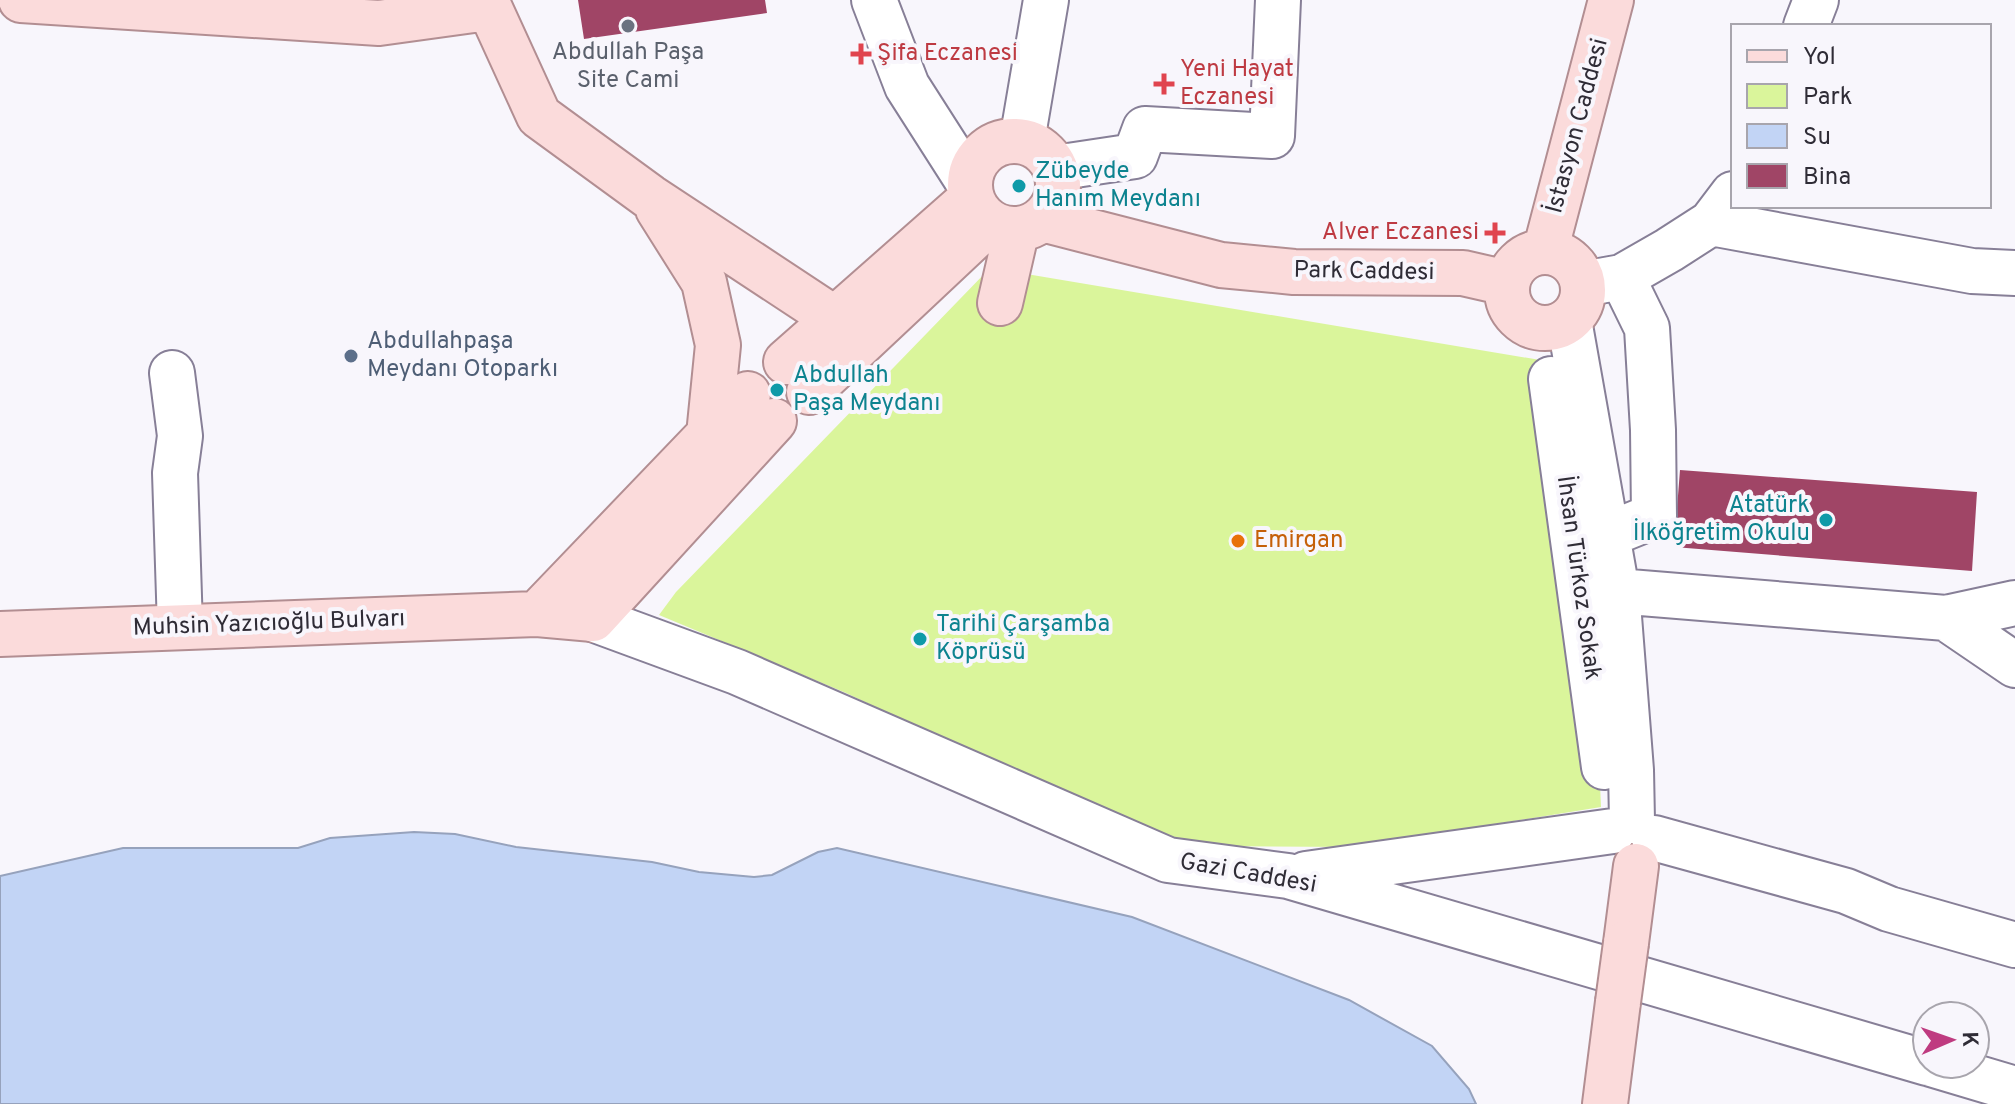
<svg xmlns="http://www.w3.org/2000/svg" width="2015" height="1104" viewBox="0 0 2015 1104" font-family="Overpass,sans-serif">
	<rect width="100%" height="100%" fill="#f8f6fc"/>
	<!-- green -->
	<path fill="#daf59b" d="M990 268 1582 367 1601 807 1353 847 1209 846 1130 828 846 693 659 615 676 592Z"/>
	<!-- water -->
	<path fill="#c2d4f5" stroke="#96a2bc" stroke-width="2" d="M414 832 455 834 516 847 652 862 699 872 754 877 772 875 818 852 837 848 1132 917 1349 1000 1432 1046 1469 1089 1476 1104H0V876L123 848H298L330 838Z"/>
	<!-- building -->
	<path fill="#a04566" d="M578 0H765L767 13 584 39Z
		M1680 470 1977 492 1972 571 1674 547Z"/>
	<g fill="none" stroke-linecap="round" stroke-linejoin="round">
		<defs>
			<path id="minor" d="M874 0 907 86 969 183
				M1806 26 1816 0
				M1022 141 1046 0
				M1055 168 1135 156 1145 129 1272 136 1278 0
				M1711 223 1972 271 2015 273
				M1583 284 1622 277 1669 250 1711 223 1733 194
				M1569 320 1617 591 1631 770 1632 821
				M172 373 180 436 175 473 180 627
				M1551 379 1604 767
				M1607 535 1654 516 1653 430 1647 328 1622 277
				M1589 592 1617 591 1946 618 2015 665
				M1946 618 2015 603
				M593 619 737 672 1168 860 1288 876 1927 1063
				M1654 838 1846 891 1889 909 2015 945
				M1306 874 1613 831
				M1931 1064 2015 1089"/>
			<path id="major" d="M21 0 379 23 488 8
				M486 0 539 116 650 197 835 319
				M970 185a44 44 0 1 1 88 0a44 44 0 1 1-88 0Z
				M658 209 704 282 718 345 709 435
				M1042 219 1221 265 1294 272 1463 273 1507 283
				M1507 290a38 38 0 1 1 76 0a38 38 0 1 1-76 0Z
				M1545 252 1611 0
				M1000 303 1017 229
				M786 362 972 198
				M809 392 990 222
				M537 614 748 394
				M0 634 537 614 593 619 774 421
				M1626 943 1636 866
				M1605 1104 1618 1002"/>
		</defs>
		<!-- minor casing -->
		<use href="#minor" stroke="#877f97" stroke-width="48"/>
		<!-- major casing -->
		<use href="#major" stroke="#b28e92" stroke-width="48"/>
		<!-- minor -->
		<use href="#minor" stroke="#fff" stroke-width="44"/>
		<!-- major -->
		<use href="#major" stroke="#fbdbdb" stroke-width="44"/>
		<defs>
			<path id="major-bridge" d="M1618 1002 1626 943"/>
		</defs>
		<!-- major-bridge casing -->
		<use href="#major-bridge" stroke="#b28e92" stroke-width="48" stroke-linecap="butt"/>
		<!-- major-bridge -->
		<use href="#major-bridge" stroke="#fbdbdb" stroke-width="44"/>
	</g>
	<!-- markers -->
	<circle fill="#6b7280" stroke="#f8f6fc" stroke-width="3" cx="628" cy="26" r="8"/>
	<g fill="#e0444e" stroke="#f8f6fc" stroke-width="3">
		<path d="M857 42h8v8h8v8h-8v8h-8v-8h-8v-8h8z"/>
		<path d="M1160 72h8v8h8v8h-8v8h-8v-8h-8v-8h8z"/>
		<path d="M1491 221h8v8h8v8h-8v8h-8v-8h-8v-8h8z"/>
	</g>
	<g fill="#0f9aa8" stroke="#f8f6fc" stroke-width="3">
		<circle cx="1019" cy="186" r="8"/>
		<circle cx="777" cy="390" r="8"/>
		<circle cx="1826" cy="520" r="8"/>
		<circle cx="920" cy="639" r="8"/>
	</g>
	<circle fill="#5c6f8a" stroke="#f8f6fc" stroke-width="3" cx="351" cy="356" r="8"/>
	<circle fill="#e8710a" stroke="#f8f6fc" stroke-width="3" cx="1238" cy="541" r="8"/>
	<g text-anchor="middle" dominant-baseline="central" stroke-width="8" stroke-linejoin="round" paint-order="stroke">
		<!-- worship labels -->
		<g font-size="24" fill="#5b616d" stroke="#f8f6fc">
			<text x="628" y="53">Abdullah Paşa<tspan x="628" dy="28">Site Cami</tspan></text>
		</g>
		<!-- health labels -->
		<g font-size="24" fill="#be3a42" stroke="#f8f6fc" text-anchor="start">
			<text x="877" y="54">Şifa Eczanesi</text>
			<text x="1180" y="70">Yeni Hayat<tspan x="1180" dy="28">Eczanesi</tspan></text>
			<text x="1479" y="233" text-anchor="end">Alver Eczanesi</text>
		</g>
		<!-- street labels -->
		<g font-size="24" fill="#2f2c36" stroke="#f8f6fc">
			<text transform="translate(1578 126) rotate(-75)">İstasyon Caddesi</text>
			<text transform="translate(1364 272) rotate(1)">Park Caddesi</text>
			<text transform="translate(1578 578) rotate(82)">İhsan Türkoz Sokak</text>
			<text transform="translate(269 624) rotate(-2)">Muhsin Yazıcıoğlu Bulvarı</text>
			<text transform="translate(1248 874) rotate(10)">Gazi Caddesi</text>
		</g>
		<!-- culture labels -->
		<g font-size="24" fill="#0d838f" stroke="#f8f6fc" text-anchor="start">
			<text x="1035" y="172">Zübeyde<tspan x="1035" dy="28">Hanım Meydanı</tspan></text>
			<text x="793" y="376">Abdullah<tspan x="793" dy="28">Paşa Meydanı</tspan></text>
			<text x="1810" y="506" text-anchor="end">Atatürk<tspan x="1810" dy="28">İlköğretim Okulu</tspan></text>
			<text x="936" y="625">Tarihi Çarşamba<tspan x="936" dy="28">Köprüsü</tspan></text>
		</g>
		<!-- service labels -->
		<g font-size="24" fill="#4e5e75" stroke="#f8f6fc" text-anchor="start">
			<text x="367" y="342">Abdullahpaşa<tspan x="367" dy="28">Meydanı Otoparkı</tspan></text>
		</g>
		<!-- food labels -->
		<g font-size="24" fill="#c56008" stroke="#f8f6fc" text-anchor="start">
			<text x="1254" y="541">Emirgan</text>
		</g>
	</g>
	<!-- legend -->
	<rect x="1731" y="24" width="260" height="184" fill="#f8f6fc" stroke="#a8a5ad" stroke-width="2"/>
	<rect x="1747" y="50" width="40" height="12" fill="#fbdbdb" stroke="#a8a5ad" stroke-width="2"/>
	<text x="1803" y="64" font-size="24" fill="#2f2c36">Yol</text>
	<rect x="1747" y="84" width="40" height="24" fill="#daf59b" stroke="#a8a5ad" stroke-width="2"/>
	<text x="1803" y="104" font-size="24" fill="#2f2c36">Park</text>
	<rect x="1747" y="124" width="40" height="24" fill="#c2d4f5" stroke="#a8a5ad" stroke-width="2"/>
	<text x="1803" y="144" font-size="24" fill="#2f2c36">Su</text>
	<rect x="1747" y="164" width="40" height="24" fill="#a04566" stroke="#a8a5ad" stroke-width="2"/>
	<text x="1803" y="184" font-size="24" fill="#2f2c36">Bina</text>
	<!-- north arrow -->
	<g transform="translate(1951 1040) rotate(88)"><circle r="38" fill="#f8f6fc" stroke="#a8a5ad" stroke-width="2"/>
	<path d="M0-6L14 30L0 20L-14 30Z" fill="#bf3b80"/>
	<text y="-12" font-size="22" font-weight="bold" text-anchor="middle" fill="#2f2c36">K</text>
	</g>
</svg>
